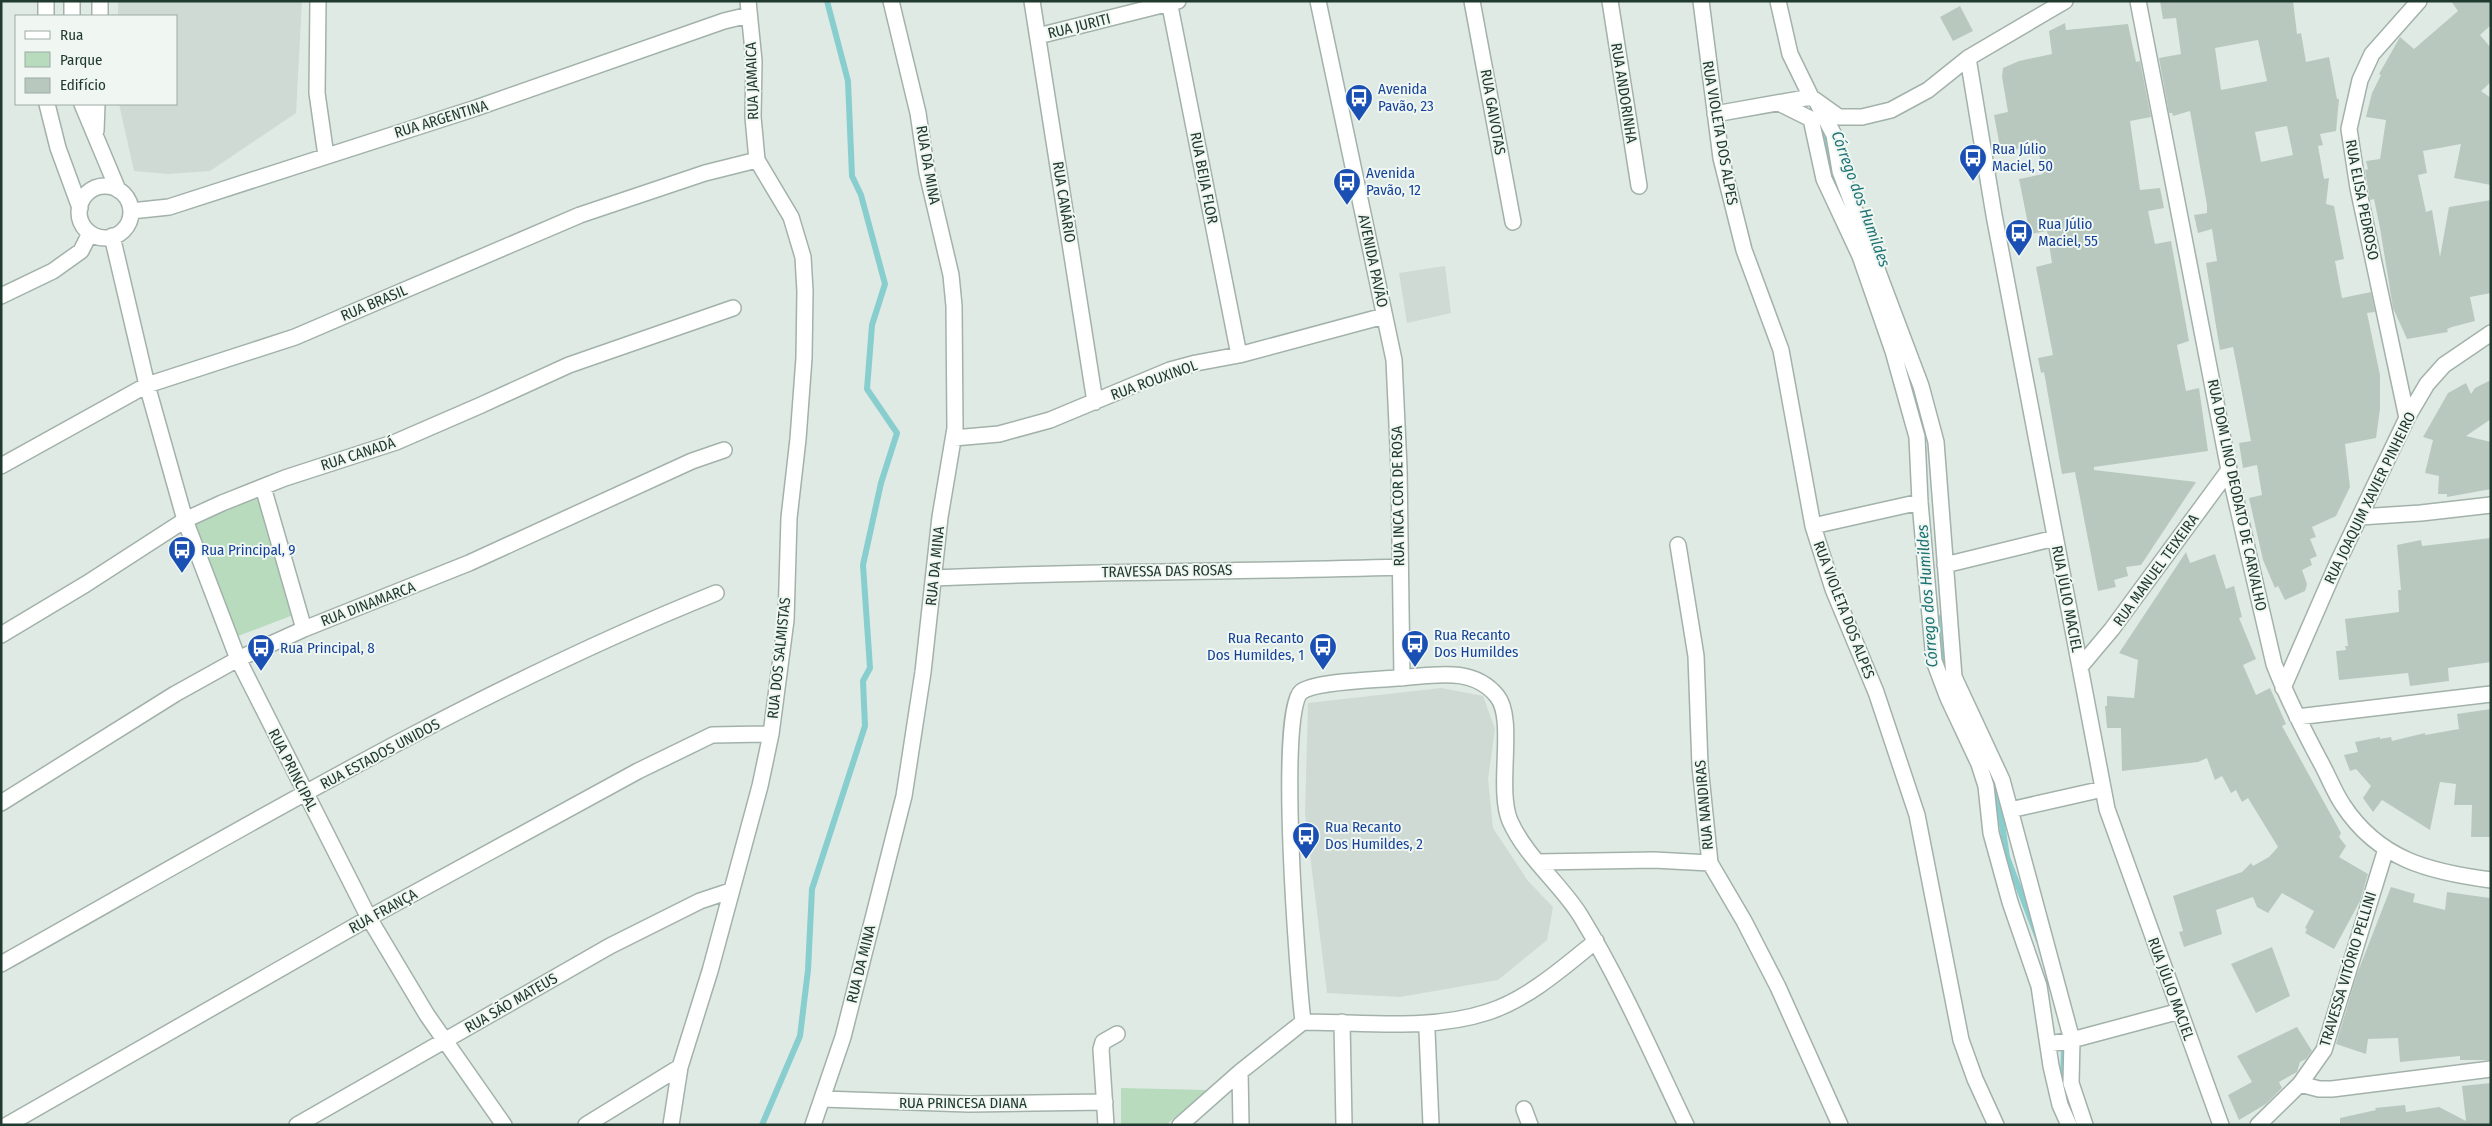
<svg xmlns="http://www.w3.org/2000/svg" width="2492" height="1126" viewBox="0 0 2492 1126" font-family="'Fira Sans Condensed',sans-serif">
	<rect width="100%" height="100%" fill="#dfeae4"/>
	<!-- built -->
	<path fill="#cedad3" d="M118 1H302L296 113 210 171 168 174 134 171 119 104H176V16H118Z
		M1445 266 1451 313 1407 323 1399 273Z
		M1441 688 1483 696 1495 729 1488 779 1493 828 1528 881 1553 907 1547 940 1498 980 1400 997 1327 993 1305 814 1308 703Z"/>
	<!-- green -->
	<path fill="#b8dbbd" d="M260 498 296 614 238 636 192 523Z
		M1121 1088 1207 1090 1166 1125H1121Z"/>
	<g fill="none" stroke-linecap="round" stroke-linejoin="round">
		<!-- stream -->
		<path stroke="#88cece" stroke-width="6" d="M1819 120 1832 162
			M1942 617 1947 679
			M1996 785 2007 857 2039 941
			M2064 1042 2063 1083 2076 1125
			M762 1125 800 1036 808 970 812 889 865 726 863 681 870 668 863 565 881 483 897 433 867 389 872 325 885 284 861 195 852 176 848 81 827 1"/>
	</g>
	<!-- building -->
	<path fill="#b8c8bf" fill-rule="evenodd" d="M2160 1H2293L2297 34 2301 33 2306 62 2329 57 2337 99H2339L2336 131 2320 134 2323 145 2318 146 2324 179 2329 178 2326 204 2334 206 2344 259 2335 261 2342 298 2371 292 2375 312 2367 313 2380 375V409L2376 438 2345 444 2350 487 2336 516 2312 527 2316 537 2310 539 2317 556 2310 559 2312 565 2302 570 2307 584 2305 591 2285 600 2278 586 2275 588 2263 560 2249 498 2262 495 2257 465 2243 468 2239 443 2251 441 2239 377 2233 347 2220 350 2215 320 2206 263 2217 261 2212 229 2198 233 2194 215 2207 213V205L2190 111 2173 116 2172 113H2169L2159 58 2181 54 2176 18 2163 19ZM2258 40 2267 81 2221 90 2215 48ZM2287 126 2293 155 2261 162 2255 132Z
		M2451 1H2491V25L2480 35 2491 48V82L2481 91 2491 98V185L2454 178 2461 144 2423 151 2427 173 2418 175 2426 212 2432 210 2440 257 2449 207 2491 200V293L2470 297 2475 321 2452 327 2447 329 2448 332 2407 339 2393 308 2380 228 2374 199 2370 200 2365 170 2368 169 2366 161 2380 159 2386 120 2366 117 2372 93 2381 75 2379 74 2400 37 2414 49 2458 11Z
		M1960 6 1973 31 1953 41 1940 17Z
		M2065 23 2066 30 2128 24 2136 62 2140 61 2151 117 2130 121 2140 190 2160 188 2164 208 2148 211 2155 244 2171 241 2189 341 2177 345 2186 391 2199 388 2208 451 2094 467V470L2196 482 2141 565 2126 567 2128 576 2114 580 2116 587 2098 591 2075 472 2062 474 2044 372 2041 373 2038 358 2053 355 2036 267 2052 263 2047 231 2030 234 2019 179 2043 174 2036 139 2018 149 2001 152 1994 115 2008 112 2002 77 2003 68 2019 61 2052 54 2049 31Z
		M2491 380V419L2466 436 2491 442V489L2447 497V494H2438L2439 476 2425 473 2433 440 2423 437 2448 393 2466 383 2471 394 2475 388Z
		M2491 538V662L2448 668 2449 681 2410 686 2408 673 2339 680 2336 651 2346 650 2345 646H2348L2345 619 2399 612 2398 590H2401L2397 545 2421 540 2422 546Z
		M2186 552 2190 563 2215 554 2226 589 2234 586 2242 617 2239 618 2256 659 2243 665 2256 695 2270 688 2286 724 2282 726 2341 833 2339 837 2346 846 2339 857 2368 874 2360 901 2334 949 2305 933 2307 929 2305 928 2314 911 2282 893 2268 913 2257 907 2253 897 2216 910 2222 934 2184 947 2179 932 2183 931 2173 896 2242 872 2251 863 2253 866 2269 857 2278 847 2248 798 2242 802 2236 790 2231 793 2222 776 2215 780 2207 758 2198 762 2122 771 2121 728H2107L2105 706H2107V696L2134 698 2138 660 2119 653Z
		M2491 709V837H2471L2472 805H2454L2456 784 2440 782 2430 830 2382 800 2373 812 2363 798 2371 786 2356 769 2350 771 2344 755 2358 752 2355 742 2380 737V739L2391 737 2392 741 2425 733V735L2459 729 2457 714Z
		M2391 887 2415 894 2413 902 2445 910 2447 892 2490 898 2491 1060H2460V1056L2400 1062 2398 1038 2368 1039 2366 1054 2336 1044 2357 974Z
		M2272 947 2290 996 2256 1013 2231 964Z
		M2297 1027 2312 1051 2306 1059 2300 1062 2297 1072 2279 1082 2282 1088 2266 1104 2239 1120 2228 1095 2252 1082 2237 1056Z
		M2491 1083V1125H2340V1118L2376 1110 2375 1108 2405 1105 2406 1112 2439 1107 2466 1121 2462 1086Z"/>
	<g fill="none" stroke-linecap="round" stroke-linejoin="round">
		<defs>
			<path id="minor" d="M318 1 317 93 326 156
				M1032 1 1095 402
				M1169 1 1239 355
				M1318 1 1394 360 1399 468 1402 678
				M1472 1 1513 222
				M1610 1 1639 186
				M1701 1 1721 158 1744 250 1781 350 1813 526 1833 589 1876 692 1917 815 1961 1040 1975 1079 1996 1125
				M1778 1 1790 54 1811 97 1839 117H1862L1891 110 1928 90 1968 58 2065 1
				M2138 1 2229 470 2274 664C2287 698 2303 729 2320 761 2328 775 2334 792 2343 805 2379 860 2430 872 2491 880
				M46 16V1
				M72 16V1
				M100 16V1
				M1038 36 1178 1
				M1968 58 1994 215 2107 809 2221 1125
				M1817 102 1834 135 1840 171 1921 386 1936 442 1954 677 2002 780 2072 1040 2071 1083 2085 1125
				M1779 103 1811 119 1824 179 1860 256 1893 351 1917 437 1920 502 1934 661 1948 698 1979 764 1986 786 1991 833 2010 902 2039 986 2051 1066 2060 1105 2069 1125
				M47 104 58 148 80 208
				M82 104 118 190
				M1715 114 1811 97
				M96 131 97 104
				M79 212a26 26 0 1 1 52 0a26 26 0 1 1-52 0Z
				M131 211 169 207 476 108 724 21 749 15
				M112 236 147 385 185 520 238 659 369 918 427 1015 504 1125
				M1 296 53 271 81 251 90 233
				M2407 418 2358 188 2349 129 2360 80 2372 54 2419 1
				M954 438 999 434 1050 420 1170 370 1196 363 1239 355 1384 316
				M1 466 147 385 295 337 580 215 705 173 757 160
				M263 487 304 629
				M2360 517 2421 513 2491 505
				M1813 526 1920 502
				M1678 545 1696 656 1700 766 1710 863 1744 921 1778 987 1840 1125
				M1945 565 2055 538
				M934 578C1090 571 1245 572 1400 567
				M1 635 86 584 185 520 222 503 285 478 396 442 479 406 569 365 733 308
				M2080 667 2112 629 2229 470
				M2283 688 2337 564 2407 418 2427 384 2444 365 2491 333
				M2297 717 2491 694
				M1 803 175 694 238 659 304 629 469 563 692 461 724 450
				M2010 810 2103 789
				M1538 862 1654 860 1710 863
				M1 964C235 833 467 693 716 593
				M1303 1022C1298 979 1277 713 1301 692 1315 681 1377 680 1397 678 1431 676 1472 665 1497 696 1516 719 1496 788 1510 821 1526 857 1559 882 1580 915 1621 982 1652 1054 1686 1125
				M1303 1022C1364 1022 1430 1031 1488 1012 1528 999 1564 967 1596 941
				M1342 1022 1344 1125
				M1427 1031 1431 1125
				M2048 1044 2068 1041 2180 1011
				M1240 1072 1241 1125
				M2300 1084 2319 1089H2332L2491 1069
				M822 1099 969 1104 1105 1102
				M1524 1109 1530 1125
				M7 1125 376 914 638 771 712 735 771 734
				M297 1125 610 946 700 901 730 891
				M586 1125 680 1067
				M671 1125 680 1067 710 971 760 786 771 734 786 620 789 518 798 439 804 358 805 291 803 257 791 217 757 160 753 117 754 61 748 1
				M813 1125 843 1037 904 796 923 672 940 517 955 428 954 306 951 275 927 173 918 113 891 1
				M1106 1125 1101 1049 1103 1042 1117 1034
				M1180 1125 1240 1072 1303 1022
				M2258 1125 2300 1084 2324 1050 2386 849"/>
		</defs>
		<!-- minor casing -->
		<use href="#minor" stroke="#a2b2aa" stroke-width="18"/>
		<!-- minor -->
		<use href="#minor" stroke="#fff" stroke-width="15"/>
	</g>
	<!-- icons -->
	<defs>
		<symbol id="bus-pin" viewBox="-11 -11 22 30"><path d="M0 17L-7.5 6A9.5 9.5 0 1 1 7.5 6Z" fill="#1a4fb4" stroke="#f0f7f2"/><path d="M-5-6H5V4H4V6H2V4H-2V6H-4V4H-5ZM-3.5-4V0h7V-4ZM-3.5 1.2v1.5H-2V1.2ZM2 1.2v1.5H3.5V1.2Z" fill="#fff"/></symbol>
	</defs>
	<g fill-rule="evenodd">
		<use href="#bus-pin" x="1343" y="82" width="32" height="43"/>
		<use href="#bus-pin" x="1957" y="142" width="32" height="43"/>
		<use href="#bus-pin" x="1331" y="166" width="32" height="43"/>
		<use href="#bus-pin" x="2003" y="217" width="32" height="43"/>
		<use href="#bus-pin" x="166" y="534" width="32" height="43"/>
		<use href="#bus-pin" x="1399" y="628" width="32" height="43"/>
		<use href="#bus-pin" x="1307" y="631" width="32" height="43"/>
		<use href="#bus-pin" x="245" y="632" width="32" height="43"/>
		<use href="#bus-pin" x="1290" y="820" width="32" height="43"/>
	</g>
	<g text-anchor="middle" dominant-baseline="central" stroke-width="4" stroke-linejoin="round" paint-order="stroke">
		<!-- street labels -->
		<g font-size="15" fill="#213a2f" stroke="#f0f7f2">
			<text transform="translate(1079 26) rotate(-14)">RUA JURITI</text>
			<text transform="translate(752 81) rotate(-92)">RUA JAMAICA</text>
			<text transform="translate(1624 93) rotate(81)">RUA ANDORINHA</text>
			<text transform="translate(1493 112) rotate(80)">RUA GAIVOTAS</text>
			<text transform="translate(441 119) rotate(-17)">RUA ARGENTINA</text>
			<text transform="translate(1720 133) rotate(80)">RUA VIOLETA DOS ALPES</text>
			<text transform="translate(928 165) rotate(80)">RUA DA MINA</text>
			<text transform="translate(1204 178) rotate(79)">RUA BEIJA FLOR</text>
			<text transform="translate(2362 200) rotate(79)">RUA ELISA PEDROSO</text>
			<text transform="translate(1064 202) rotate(81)">RUA CANÁRIO</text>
			<text transform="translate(1373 261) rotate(78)">AVENIDA PAVÃO</text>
			<text transform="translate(374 303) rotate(-23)">RUA BRASIL</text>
			<text transform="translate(1154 380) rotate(-20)">RUA ROUXINOL</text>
			<text transform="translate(358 454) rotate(-18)">RUA CANADÁ</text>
			<text transform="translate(2237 495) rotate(78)">RUA DOM LINO DEODATO DE CARVALHO</text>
			<text transform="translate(1398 496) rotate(-91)">RUA INCA COR DE ROSA</text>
			<text transform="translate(2370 498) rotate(-64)">RUA JOAQUIM XAVIER PINHEIRO</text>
			<text transform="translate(935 566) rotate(-84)">RUA DA MINA</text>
			<text transform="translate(2156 570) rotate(-54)">RUA MANUEL TEIXEIRA</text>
			<text transform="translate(1167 571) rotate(-1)">TRAVESSA DAS ROSAS</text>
			<text transform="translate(2067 599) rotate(79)">RUA JÚLIO MACIEL</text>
			<text transform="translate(368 604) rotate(-21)">RUA DINAMARCA</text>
			<text transform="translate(1844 610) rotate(69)">RUA VIOLETA DOS ALPES</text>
			<text transform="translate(779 658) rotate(-84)">RUA DOS SALMISTAS</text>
			<text transform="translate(380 754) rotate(-28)">RUA ESTADOS UNIDOS</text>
			<text transform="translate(293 770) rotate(63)">RUA PRINCIPAL</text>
			<text transform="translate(1704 805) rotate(-95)">RUA NANDIRAS</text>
			<text transform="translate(383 911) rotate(-29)">RUA FRANÇA</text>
			<text transform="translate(861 964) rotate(-76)">RUA DA MINA</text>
			<text transform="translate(2348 969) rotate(-73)">TRAVESSA VITÓRIO PELLINI</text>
			<text transform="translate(2171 989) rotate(70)">RUA JÚLIO MACIEL</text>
			<text transform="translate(511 1003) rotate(-30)">RUA SÃO MATEUS</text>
			<text x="963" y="1103">RUA PRINCESA DIANA</text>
		</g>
		<!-- transit labels -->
		<g font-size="15" fill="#164399" stroke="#f0f7f2" text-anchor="start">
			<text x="1378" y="89">Avenida<tspan x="1378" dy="17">Pavão, 23</tspan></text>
			<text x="1992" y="149">Rua Júlio<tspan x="1992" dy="17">Maciel, 50</tspan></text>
			<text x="1366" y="173">Avenida<tspan x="1366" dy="17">Pavão, 12</tspan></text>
			<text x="2038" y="224">Rua Júlio<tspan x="2038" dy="17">Maciel, 55</tspan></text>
			<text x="201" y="550">Rua Principal, 9</text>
			<text x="1434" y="635">Rua Recanto<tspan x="1434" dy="17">Dos Humildes</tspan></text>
			<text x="1304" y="638" text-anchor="end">Rua Recanto<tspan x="1304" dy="17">Dos Humildes, 1</tspan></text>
			<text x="280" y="648">Rua Principal, 8</text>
			<text x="1325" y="827">Rua Recanto<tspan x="1325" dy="17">Dos Humildes, 2</tspan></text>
		</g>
		<!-- water labels -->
		<g font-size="16" font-style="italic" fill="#1d7274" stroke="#f0f7f2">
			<text transform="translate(1861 199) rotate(70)">Córrego dos Humildes</text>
			<text transform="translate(1927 596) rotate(-94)">Córrego dos Humildes</text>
		</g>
	</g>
	<!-- border -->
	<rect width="2492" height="1126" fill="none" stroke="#213a2f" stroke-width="5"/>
	<!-- legend -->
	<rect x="15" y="15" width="162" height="90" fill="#f0f7f2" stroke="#9daba4"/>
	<rect x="25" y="31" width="25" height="8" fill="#ffffff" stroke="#9daba4"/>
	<text x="60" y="40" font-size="15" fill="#213a2f">Rua</text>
	<rect x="25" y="52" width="25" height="15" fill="#b8dbbd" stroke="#9daba4"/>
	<text x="60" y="65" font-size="15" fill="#213a2f">Parque</text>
	<rect x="25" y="78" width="25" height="15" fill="#b8c8bf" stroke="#9daba4"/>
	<text x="60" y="90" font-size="15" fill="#213a2f">Edifício</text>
</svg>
